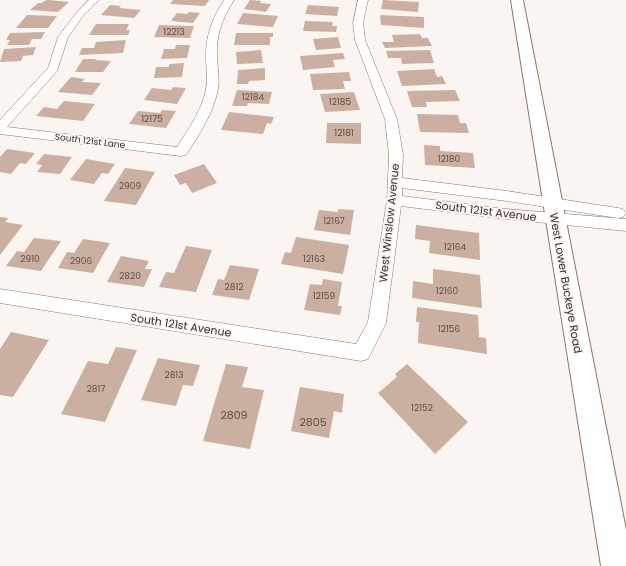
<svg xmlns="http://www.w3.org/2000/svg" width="626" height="566" viewBox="0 0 626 566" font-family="Poppins,sans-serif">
	<rect width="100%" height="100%" fill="#fbf5f1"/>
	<!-- building -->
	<path fill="#cbafa0" d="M46 0H49L69 2 58 12 30 10 38 3H42Z
		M173 0H209L205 6 170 4Z
		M250 0 261 1 260 3 271 4 266 12 244 9Z
		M383 0 419 2 418 12 381 9Z
		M110 5 121 6 119 8 141 10 134 18 101 15Z
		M308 5 339 7 337 16 305 14Z
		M189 12 200 13 193 23 171 21 177 13 187 14Z
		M243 13 278 16 273 27 237 24Z
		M27 15 57 16 48 28H16Z
		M380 15 424 17V28L381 25Z
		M305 21 333 22 332 26H337L336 32 303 31Z
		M96 24H129L126 30H130L128 35H89Z
		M159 25 194 26 190 38 154 37Z
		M45 32 41 39H32L29 45H7L10 40H6L10 33Z
		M236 33H273V37H270V45H234Z
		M420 34 422 38H428L432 46 385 48 382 42H394L392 35Z
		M338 37 341 48 316 50 313 39Z
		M126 40 123 53 79 55 82 48H94L96 42Z
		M176 45H190L187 58 161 59 164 49H175Z
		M36 47 33 55 23 56 21 61 0 62 4 49Z
		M261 50 263 63 237 64 236 52Z
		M430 50 434 63 402 64 401 58H388L386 51Z
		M343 53 345 59 333 60 335 67 303 70 300 56Z
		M83 59H96L95 60 111 61 103 72H75Z
		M184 63 182 77 154 78 156 67H169V64Z
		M265 68V80L249 81 248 84H237L238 70Z
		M434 69 437 77 442 76 446 84 402 86 397 71Z
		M349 72 351 81H343L345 89 313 90 310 74Z
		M71 77 85 79 82 82 101 83 92 95 58 92Z
		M173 87 186 88 177 104 144 100 152 88 171 90Z
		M237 90 272 92 269 104 248 103 247 106H232Z
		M455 90 460 101 426 102 427 107H412L407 91Z
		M354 92 360 110 325 112 320 94Z
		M64 101 95 104 83 121 36 116 44 107 57 109Z
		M162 110 176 111 166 128 129 124 138 111 160 113Z
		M229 112 274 117 271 124 267 123 263 134 221 130Z
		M417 114 458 115 460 123H466L469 133 420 132Z
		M327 123H361V144L326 143Z
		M424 145 440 146V151L473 153 475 168 425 165Z
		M7 149 35 153 26 164 20 163 11 174 0 172V157Z
		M44 154 72 157 60 174 37 172 42 165 36 164Z
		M86 159 115 164 108 174 102 173 94 184 70 180Z
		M204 164 217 183 192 193 186 183 180 185 174 175Z
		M125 168 155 172 136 205 104 201Z
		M338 209 354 210 350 235 314 230 319 210 338 212Z
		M0 217 8 218 5 222 23 225 0 255Z
		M416 225 479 233 480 260 429 253 430 241 415 239Z
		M296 237 349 245 343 274 281 264 285 252 291 253Z
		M34 238 61 241 41 271 6 266 17 251 24 252Z
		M83 239 110 243 93 273 58 268 67 252 74 253Z
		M186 246 212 250 196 292 159 287 166 272 174 273Z
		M121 256 149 261 145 269H152L144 287 107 282Z
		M230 265 259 269 249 300 212 295 218 279 224 280Z
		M433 269 480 275 482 308 412 298 413 281 433 284Z
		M323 279 342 282 338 306H342L340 315 304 310 310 284 322 285Z
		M417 307 478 315 479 337 486 338 487 354 418 343 419 322H416Z
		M11 332 49 340 13 397 0 395V349Z
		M116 347 137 350 105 422 61 414 88 361 108 364Z
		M158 358 200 365 193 386 183 385 176 406 141 400Z
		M226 364 248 367 242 387 264 390 250 449 203 441Z
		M407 364 468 422 435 454 378 393 397 377 395 374Z
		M300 387 344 394 342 413 334 411 329 438 291 431Z"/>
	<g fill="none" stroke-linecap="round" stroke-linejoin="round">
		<defs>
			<path id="street" d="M89 0H99L83 16 68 37 57 71 7 127 177 147C188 129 202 111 206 89 208 78 206 66 206 55 206 34 213 17 224 0H234C223 18 216 34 217 55 217 66 220 78 218 89 214 112 199 135 186 155L181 156 0 134V120L48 68 58 37 77 12Z
				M358 0H368L363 23 365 40 397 119 403 155 402 178 507 191 618 208 623 209 626 213 623 217 618 218 507 201 402 188V196L506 209 626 219V231L506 219 401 206 386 323 368 359 361 361 0 303V289L356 344 368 322 387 200 389 155 385 119 355 40 353 23Z"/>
			<path id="secondary" d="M511 0H523L626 530V566H601Z"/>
		</defs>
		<!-- street casing -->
		<use href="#street" stroke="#8f7467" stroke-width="1"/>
		<!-- secondary casing -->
		<use href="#secondary" stroke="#8f7467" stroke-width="2"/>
		<!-- street -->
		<use href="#street" fill="#fff" fill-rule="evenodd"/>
		<!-- secondary -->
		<use href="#secondary" fill="#fff" fill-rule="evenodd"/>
	</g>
	<g text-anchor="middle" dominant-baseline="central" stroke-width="4" stroke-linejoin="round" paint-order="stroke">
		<!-- number labels -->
		<g font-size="9" fill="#5e4e45">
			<text x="174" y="32">12213</text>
			<text x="253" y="97">12184</text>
			<text x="340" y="102">12185</text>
			<text x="152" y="119">12175</text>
			<text x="344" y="133">12181</text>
			<text x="449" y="159">12180</text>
			<text x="130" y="186">2909</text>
			<text x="334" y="221">12167</text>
			<text x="455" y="247">12164</text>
			<text x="30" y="259">2910</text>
			<text x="314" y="259">12163</text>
			<text x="81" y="261">2906</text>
			<text x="130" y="276">2820</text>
			<text x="234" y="287">2812</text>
			<text x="447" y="291">12160</text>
			<text x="324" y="296">12159</text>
			<text x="449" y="329">12156</text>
			<text x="174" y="375">2813</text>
			<text x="96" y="389">2817</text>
			<text x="422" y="408">12152</text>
		</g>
		<!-- far-street labels -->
		<g font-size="9" fill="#392d27" stroke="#fbf5f1">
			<text transform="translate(90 141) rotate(7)">South 121st Lane</text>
		</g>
		<!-- street labels -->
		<g font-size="11" fill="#392d27" stroke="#fbf5f1">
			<text transform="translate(486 211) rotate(7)">South 121st Avenue</text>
			<text transform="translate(389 223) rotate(-84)">West Winslow Avenue</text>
			<text transform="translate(566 283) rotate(80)">West Lower Buckeye Road</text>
			<text transform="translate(181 325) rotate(9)">South 121st Avenue</text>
		</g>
		<!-- near-number labels -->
		<g font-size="11" fill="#5e4e45">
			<text x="234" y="415">2809</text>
			<text x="313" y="422">2805</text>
		</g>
	</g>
</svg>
